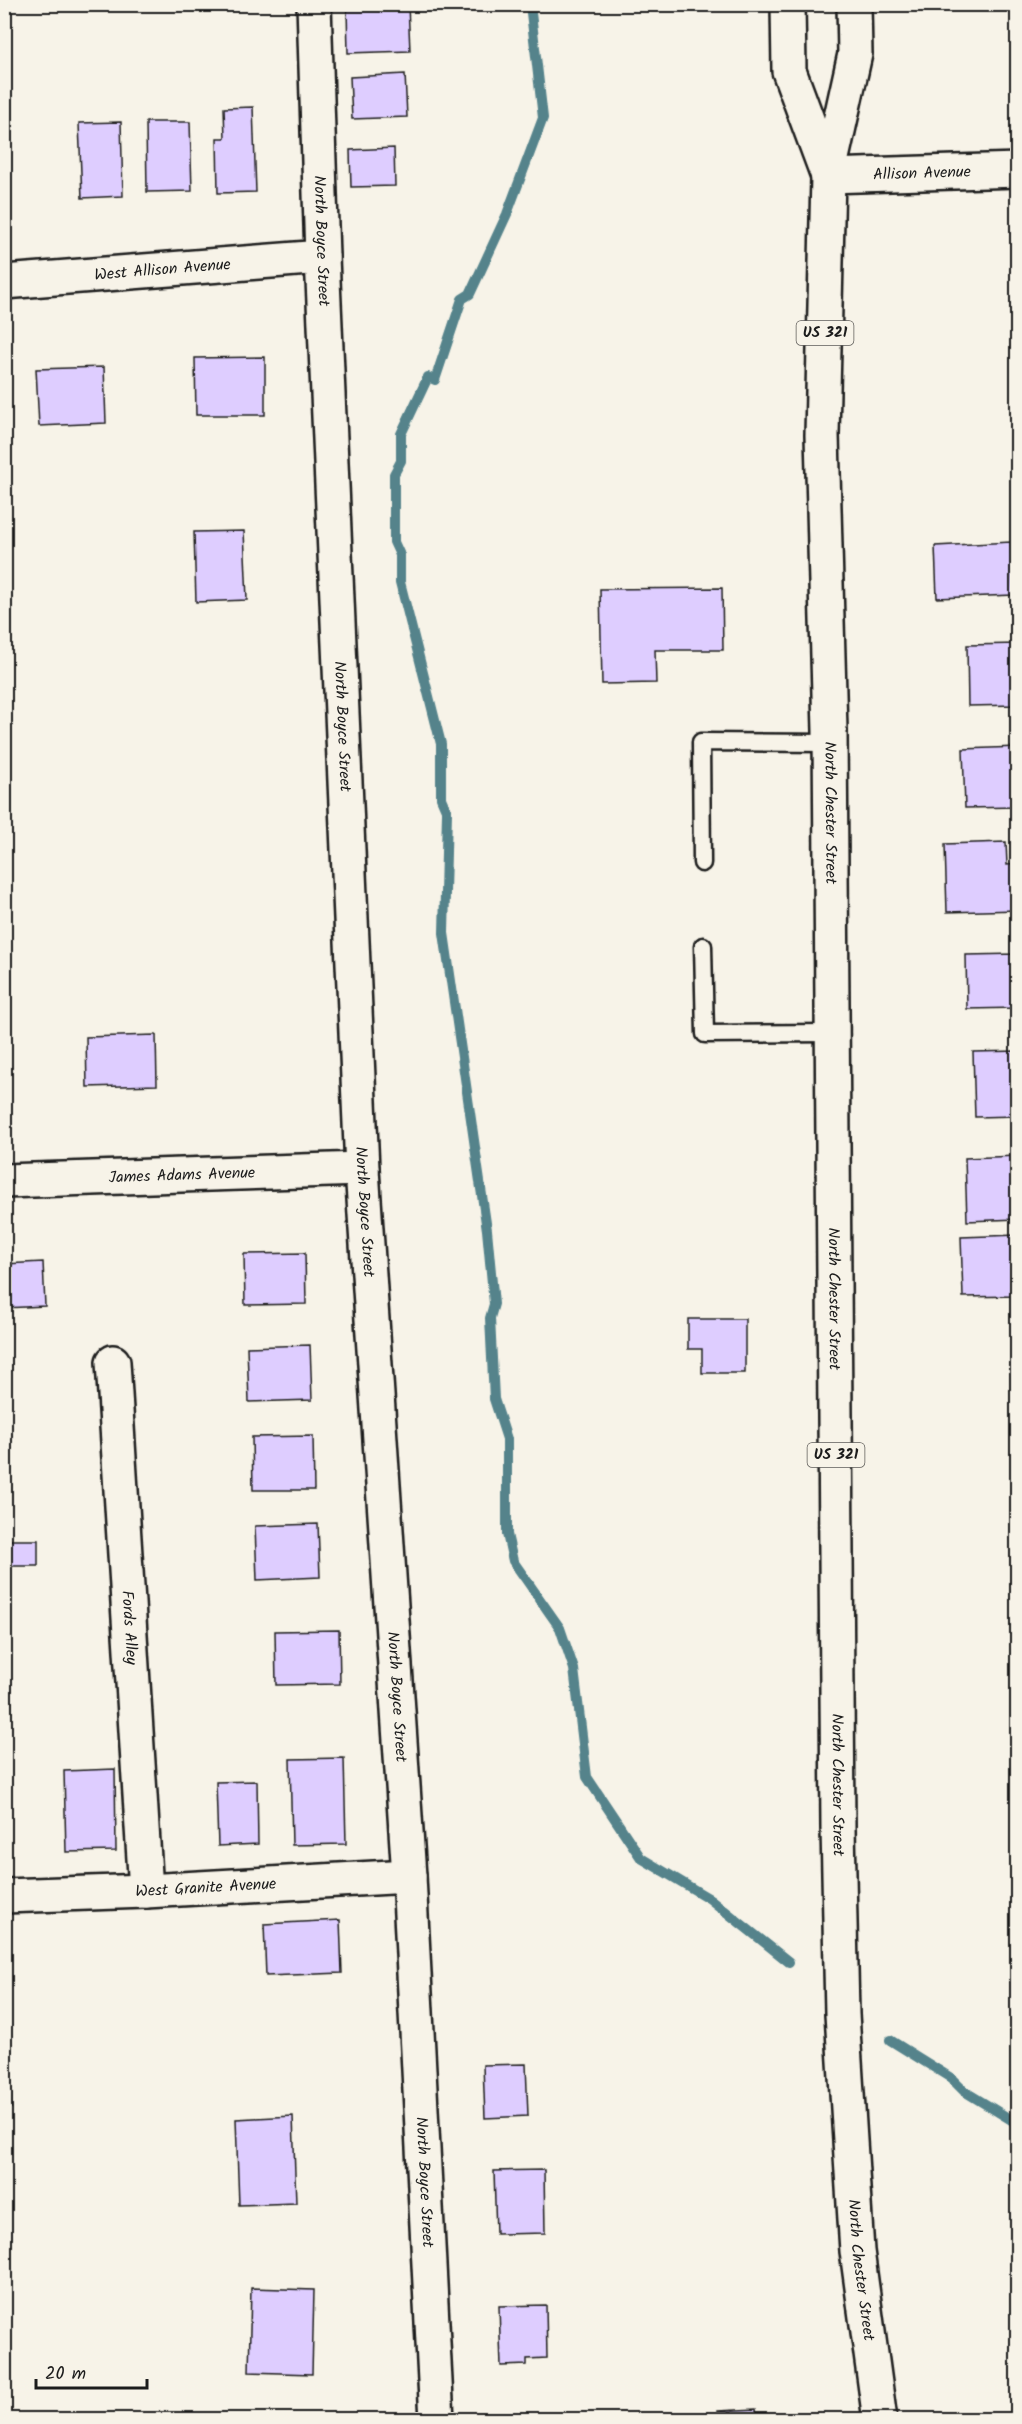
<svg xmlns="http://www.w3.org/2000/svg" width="1022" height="2424" viewBox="0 0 1022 2424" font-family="Kalam,sans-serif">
	<rect width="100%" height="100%" fill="#f7f3e8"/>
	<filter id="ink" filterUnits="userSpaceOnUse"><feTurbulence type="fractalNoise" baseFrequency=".0167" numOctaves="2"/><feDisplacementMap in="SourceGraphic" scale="12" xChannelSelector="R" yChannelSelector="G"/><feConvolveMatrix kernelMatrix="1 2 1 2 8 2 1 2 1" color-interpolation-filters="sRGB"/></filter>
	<g filter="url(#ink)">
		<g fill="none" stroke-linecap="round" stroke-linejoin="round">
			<!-- stream -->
			<path stroke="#54838b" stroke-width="10" d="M530 4 543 118 507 214 470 294 462 299 435 380 428 377 401 434V461L394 474V542L400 555V582L441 744V798L447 812 444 933 487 1230 494 1304 490 1318 494 1399 507 1439V1534L513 1561 560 1628 574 1669 587 1777 641 1858 710 1899 789 1962
				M890 2040 951 2078 964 2091 1018 2124"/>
		</g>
		<!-- building -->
		<path fill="#decdff" stroke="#1c1c1c" stroke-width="1.5" d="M408 5 410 51 348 53 347 8Z
			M405 74 407 117 352 119 350 77Z
			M253 107 256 192 218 193 217 138H225L224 108Z
			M121 122 123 196 82 198 79 123Z
			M146 122H190L192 191 147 192Z
			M394 148 395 186 351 187 350 150Z
			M265 357V415H196L195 358Z
			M104 367 106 423 39 426 36 369Z
			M244 531 247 600 196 602 194 532Z
			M1011 542 1014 595 937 598 935 546Z
			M722 588 723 650H655L656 683 602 684 600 589Z
			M1018 644V705L968 706 967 645Z
			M1018 747V807L965 808 963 749Z
			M1006 842 1007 865 1018 864V910L947 912 945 844Z
			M1018 954V1008L967 1009 966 955Z
			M156 1035 157 1085 87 1087 86 1037Z
			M1018 1051V1116L975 1117 973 1052Z
			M1018 1156V1219L967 1221 965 1158Z
			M1018 1235V1296L963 1297 961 1237Z
			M305 1253 306 1304 245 1305 244 1254Z
			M43 1262 45 1306 4 1308V1264Z
			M688 1319H745V1373H702V1349H688Z
			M310 1345 312 1400 249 1402 247 1347Z
			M313 1436 314 1490H253L252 1437Z
			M318 1524 320 1577 257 1580 255 1526Z
			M4 1540H38V1566H4Z
			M339 1630 340 1684 276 1685 275 1631Z
			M344 1758 346 1844 292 1845 290 1759Z
			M115 1769 116 1851 66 1852 64 1771Z
			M257 1781 258 1844 218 1846 216 1782Z
			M340 1920 342 1973 266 1976 264 1924Z
			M4 2063H10L11 2108 4 2109Z
			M526 2064 528 2116 485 2118 483 2065Z
			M293 2116 296 2203 239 2205 236 2119Z
			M544 2170 545 2233 496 2234 494 2171Z
			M251 2288 314 2290 312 2374 249 2372Z
			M546 2305 547 2358 527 2359V2365L501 2366 499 2306Z
			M756 2409 757 2420H719L718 2411Z"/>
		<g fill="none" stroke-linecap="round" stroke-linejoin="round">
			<defs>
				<path id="lane" d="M702 863 701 742 830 743
					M703 946 705 1034 832 1033"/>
				<g id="street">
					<path id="s1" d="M314 4 322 257 362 1169 409 1876 437 2420"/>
					<path id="s2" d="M828 176 1018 170"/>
					<path id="s3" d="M4 282 322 257"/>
					<path id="s4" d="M4 1181 362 1169"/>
					<path id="s5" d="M113 1362 146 1891"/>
					<path id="s6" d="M4 1896 146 1891 409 1876"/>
				</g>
				<g id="primary">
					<path d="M788 4 789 71 828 176"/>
					<path id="s7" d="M854 4 855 54 828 176 822 435 830 731 838 1828 842 2014 857 2251 880 2420"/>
				</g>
			</defs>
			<!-- lane casing -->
			<use href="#lane" stroke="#1c1c1c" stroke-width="21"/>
			<!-- street casing -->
			<use href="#street" stroke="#1c1c1c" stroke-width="38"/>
			<!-- primary casing -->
			<use href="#primary" stroke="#1c1c1c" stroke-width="38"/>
			<!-- lane -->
			<use href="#lane" stroke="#f7f3e8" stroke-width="16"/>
			<!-- street -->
			<use href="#street" stroke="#f7f3e8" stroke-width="33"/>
			<!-- primary -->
			<use href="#primary" stroke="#f7f3e8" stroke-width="33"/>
		</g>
	</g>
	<g text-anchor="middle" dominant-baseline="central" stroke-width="4.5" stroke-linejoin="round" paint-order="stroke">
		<!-- shield labels -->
		<g fill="#f7f3e8" stroke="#5e5c59" stroke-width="1.5">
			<rect x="796.5" y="321" width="57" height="24" rx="4.5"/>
			<rect x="807.5" y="1443" width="57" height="24" rx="4.5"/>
		</g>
		<g font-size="15" font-weight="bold" fill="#1c1c1c">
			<text x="825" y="333">US 321</text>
			<text x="836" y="1455">US 321</text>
		</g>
		<!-- street labels -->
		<g font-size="16" fill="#1c1c1c" stroke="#f7f3e8">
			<text stroke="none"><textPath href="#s2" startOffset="94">Allison Avenue</textPath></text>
			<text stroke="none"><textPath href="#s1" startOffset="237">North Boyce Street</textPath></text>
			<text stroke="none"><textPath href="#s3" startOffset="159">West Allison Avenue</textPath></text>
			<text stroke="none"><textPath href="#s1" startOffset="723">North Boyce Street</textPath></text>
			<text stroke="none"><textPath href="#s7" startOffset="812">North Chester Street</textPath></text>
			<text stroke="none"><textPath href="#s4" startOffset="178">James Adams Avenue</textPath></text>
			<text stroke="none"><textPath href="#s1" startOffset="1209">North Boyce Street</textPath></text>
			<text stroke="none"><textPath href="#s7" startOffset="1298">North Chester Street</textPath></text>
			<text stroke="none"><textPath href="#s5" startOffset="266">Fords Alley</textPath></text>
			<text stroke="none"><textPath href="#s1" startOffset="1695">North Boyce Street</textPath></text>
			<text stroke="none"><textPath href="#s7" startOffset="1784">North Chester Street</textPath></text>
			<text stroke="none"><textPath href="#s6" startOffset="202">West Granite Avenue</textPath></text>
			<text stroke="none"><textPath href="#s1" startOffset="2181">North Boyce Street</textPath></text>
			<text stroke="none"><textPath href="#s7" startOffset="2270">North Chester Street</textPath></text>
		</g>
	</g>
	<!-- margin -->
	<rect width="1022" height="2424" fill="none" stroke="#f7f3e8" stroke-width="24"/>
	<rect x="12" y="12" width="998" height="2400" fill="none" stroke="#1c1c1c" stroke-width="2" filter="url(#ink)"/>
	<!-- scale -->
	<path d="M36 2379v9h111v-9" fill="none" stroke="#1c1c1c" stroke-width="3"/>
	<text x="45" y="2379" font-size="18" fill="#1c1c1c" stroke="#f7f3e8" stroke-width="4.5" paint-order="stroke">20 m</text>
</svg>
